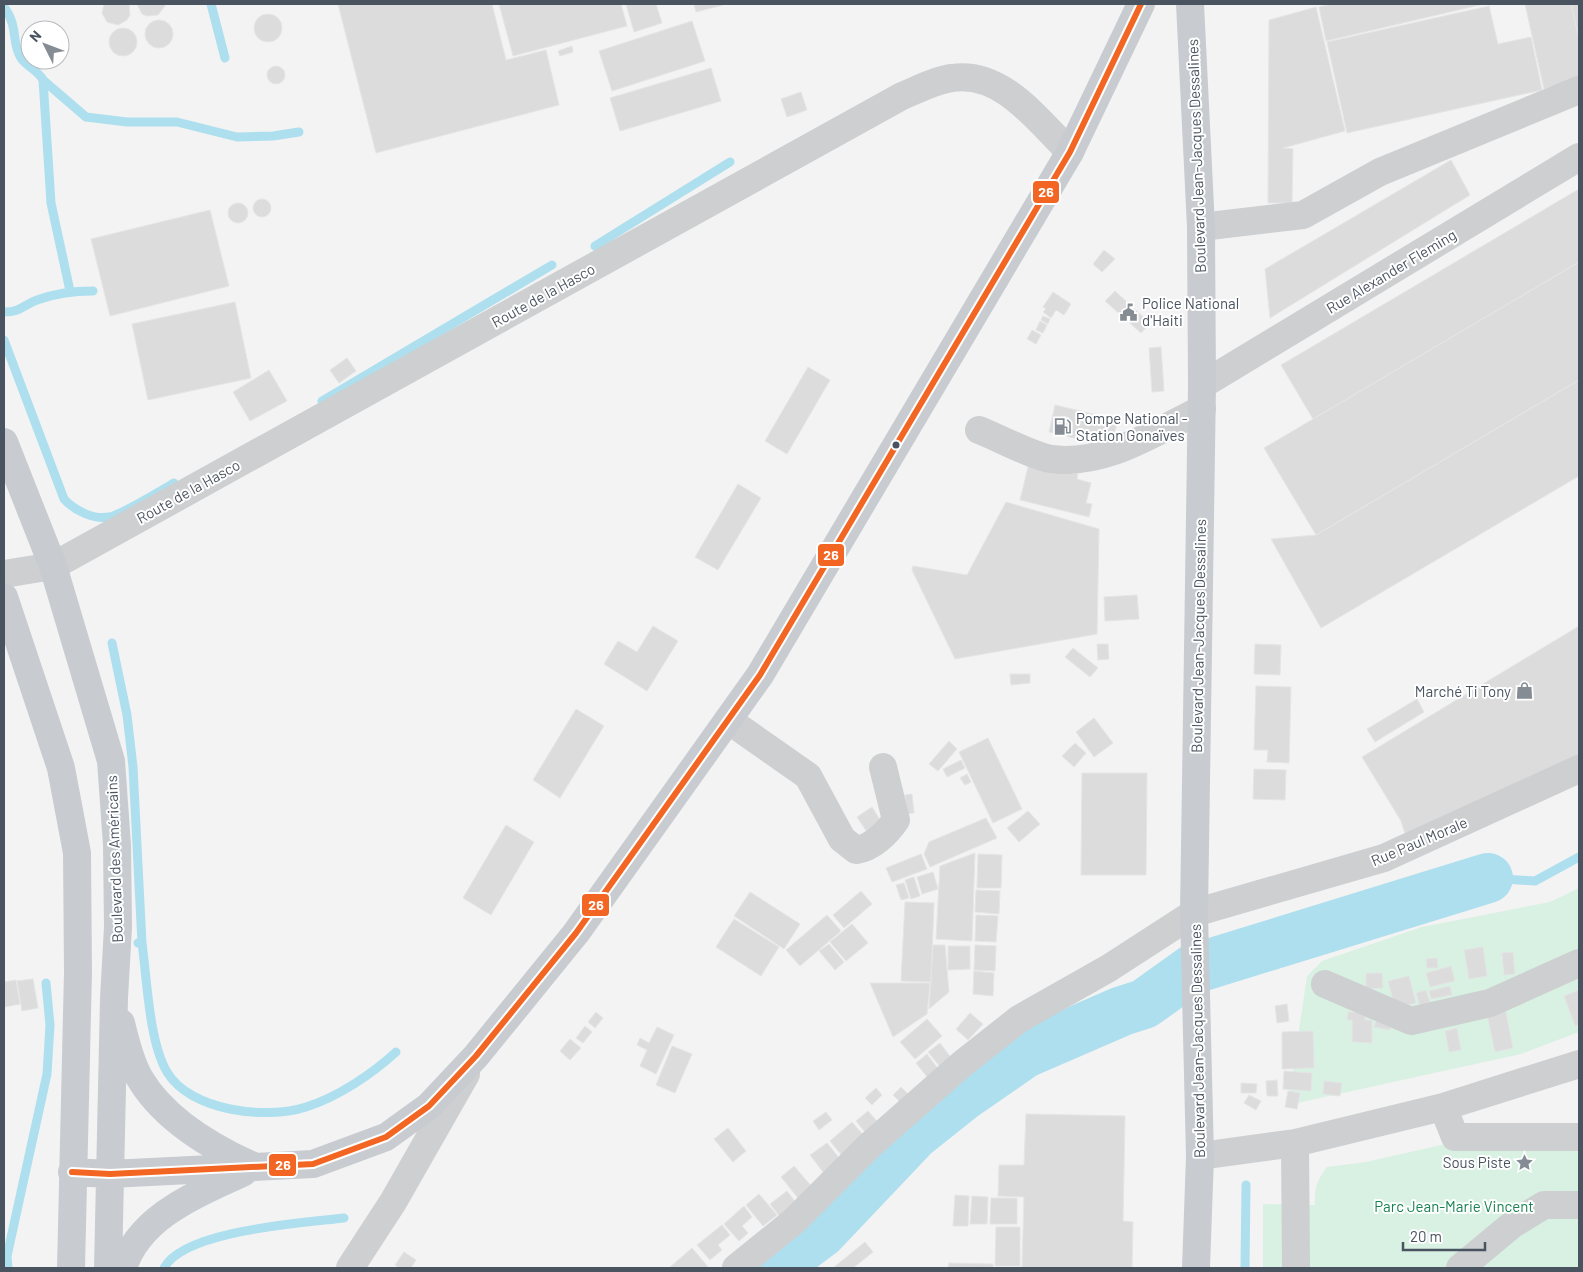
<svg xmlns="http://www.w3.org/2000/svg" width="1583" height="1272" viewBox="0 0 1583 1272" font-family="Barlow,sans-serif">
	<rect width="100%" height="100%" fill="#f3f3f3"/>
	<!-- green -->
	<path fill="#d8f1e2" d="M1579 888V1032L1521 1054 1288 1105 1307 976 1322 961 1422 927 1550 902Z
		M1450 1143 1579 1148V1268H1263V1204L1315 1205C1314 1189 1317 1180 1327 1167L1366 1162Z"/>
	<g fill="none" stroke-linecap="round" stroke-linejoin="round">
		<!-- stream -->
		<path stroke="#aedfee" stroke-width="9" d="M211 4 225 58
			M4 7C19 27 11 43 21 58 27 67 38 70 43 80L51 203 70 291
			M43 80 86 117 127 122H177L237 137 273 136 299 132
			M595 246 730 162
			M4 312C21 312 23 305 37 300 56 293 74 291 93 291
			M4 340 64 499C74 510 93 520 109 517 119 516 162 490 174 483
			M322 401 552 265
			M112 643 127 715 133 767 142 943
			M1488 878 1535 881 1579 857
			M138 943H142C147 979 149 1042 167 1072 190 1111 266 1120 306 1107 338 1097 372 1074 396 1052
			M8 1268 7 1256 47 1074 50 1025 46 983
			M164 1268C184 1230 303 1223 344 1218
			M1245 1268 1246 1185"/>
		<!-- river -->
		<path stroke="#aedfee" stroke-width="50" d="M774 1268 821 1233 914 1135 963 1096 1025 1053 1122 1011 1144 1004 1193 969 1488 878"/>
	</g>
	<!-- building -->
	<path fill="#dcdcdd" stroke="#e4e5e6" d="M104 4H129L130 15 127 20 118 25 107 22 102 13Z
		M137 4H165V6L158 15 147 16 142 14Z
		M338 4H492L506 60 546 50 559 105 376 153Z
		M499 4H621L627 26 513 56Z
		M626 4H656L662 23 634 32Z
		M694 4H722L723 5 696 12Z
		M1332 4H1484L1326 41 1319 7Z
		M1525 4H1571L1579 38V79L1544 89Z
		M1571 4H1579V30H1577Z
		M1489 6 1498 44 1531 37 1542 90 1347 133 1327 42Z
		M1316 7 1345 131 1283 148 1293 149 1292 203H1268L1269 20Z
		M254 28a14 14 0 1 1 28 0a14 14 0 1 1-28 0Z
		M145 34a14 14 0 1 1 28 0a14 14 0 1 1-28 0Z
		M692 21 705 61 612 91 599 51Z
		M109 42a14 14 0 1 1 28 0a14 14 0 1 1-28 0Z
		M572 46 573 52 560 56 558 51Z
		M267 75a9 9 0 1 1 18 0a9 9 0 1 1-18 0Z
		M711 68 721 101 620 131 610 98Z
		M801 92 807 110 787 117 781 99Z
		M1451 160 1470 195 1270 318 1265 269Z
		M1579 189V262L1313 419 1281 365Z
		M253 208a9 9 0 1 1 18 0a9 9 0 1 1-18 0Z
		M228 213a10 10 0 1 1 20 0a10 10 0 1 1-20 0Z
		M210 210 229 286 110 316 91 239Z
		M1104 250 1115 259 1102 272 1093 264Z
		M1579 262V380L1316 535 1264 448Z
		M1115 291 1150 323 1141 333 1105 301Z
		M1053 292 1071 304 1064 315 1056 310 1051 318 1043 312 1046 309 1043 307Z
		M235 302 251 378 148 400 132 324Z
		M1043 316 1050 319 1048 324 1041 320Z
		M1040 321 1047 325 1043 333 1036 330Z
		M1032 330 1041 335 1036 344 1027 339Z
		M1161 347 1164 391 1152 392 1149 348Z
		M347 358 356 371 339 383 330 370Z
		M808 367 830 380 787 454 765 441Z
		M269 370 287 401 250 421 233 392Z
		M1579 380V476L1321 628 1271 539 1316 535Z
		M1055 405 1118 420 1111 447 1049 432Z
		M1029 463 1078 474 1077 479 1091 483 1086 503 1092 504 1089 517 1020 500Z
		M738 484 761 498 718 570 695 557Z
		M1006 502 1099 529 1097 634 955 659 912 570 913 566 967 575Z
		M1137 595 1139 619 1105 621 1104 597Z
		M653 626 678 641 647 691 604 664 618 641 637 652Z
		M1579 626V758L1407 840 1401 821 1362 757Z
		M1097 644H1108L1109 659 1098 660Z
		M1255 644 1281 645 1280 675 1254 674Z
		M1073 648 1098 668 1090 677 1065 657Z
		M1010 674H1030V683L1011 685Z
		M1256 686 1291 687 1289 763 1267 762 1268 750H1254Z
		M1417 699 1424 712 1375 742 1367 729Z
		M576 709 604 726 560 798 533 780Z
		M1094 718 1113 743 1094 757 1076 732Z
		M988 738 1022 809 993 823 959 752Z
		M949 741 957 749 938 771 929 764Z
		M1075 743 1086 753 1074 767 1062 756Z
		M961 760 965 768 947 777 943 769Z
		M1254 769 1286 770 1285 800 1253 799Z
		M1082 773H1147L1146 875H1081Z
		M967 774 971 782 965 785 960 778Z
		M912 794 914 813 907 814 905 795Z
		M872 807 885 828 871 838 857 817Z
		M1028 811 1040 824 1019 842 1007 828Z
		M986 818 997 838 930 867 924 854 929 842Z
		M506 825 534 842 491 915 463 898Z
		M975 853 972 941 936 939 940 866Z
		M921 854 927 869 892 882 886 868Z
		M978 854 1002 855 1001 888H977Z
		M933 872 938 889 922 894 917 877Z
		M914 877 920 896 911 899 905 880Z
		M904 883 909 898 901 900 896 885Z
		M976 890 1000 891 999 914 975 912Z
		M861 891 872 904 844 928 833 915Z
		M750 892 800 924 784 949 734 916Z
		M905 902 934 903 931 982 901 981Z
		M827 915 841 931 800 966 786 950Z
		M976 915 998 916 996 942 975 941Z
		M734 919 779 947 761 976 716 947Z
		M852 924 868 943 846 961 830 942Z
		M829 944 844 962 835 970 819 951Z
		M933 945H945L949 992 929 1009Z
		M975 945 996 946 995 971 974 970Z
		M948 946H970V969L948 970Z
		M1483 947 1487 976 1469 979 1464 950Z
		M1513 952 1515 974 1504 975 1502 953Z
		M1437 958 1438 968H1427L1426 959Z
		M1451 966 1455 981 1430 987 1426 973Z
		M974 971 994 973 993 996 973 994Z
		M1366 973H1382L1383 988 1366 989Z
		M1409 976 1416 1003 1395 1008 1388 981Z
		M33 979 38 1008 22 1011 17 981Z
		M16 980 20 1004 5 1007 4 982Z
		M870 983H930L927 1014 893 1037Z
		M1450 986 1452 995 1431 999 1429 991Z
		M1426 990 1430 1002 1420 1006 1416 993Z
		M1579 990V1024L1575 1026 1564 996Z
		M1287 1004 1289 1021 1277 1023 1275 1006Z
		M1505 1007 1513 1048 1495 1052 1486 1011Z
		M596 1012 603 1018 595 1028 588 1022Z
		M1348 1012H1366L1365 1020H1372V1043L1352 1042V1020H1347Z
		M970 1013 983 1024 968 1040 956 1029Z
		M1377 1016 1392 1019 1390 1030 1374 1027Z
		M927 1019 942 1036 915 1059 900 1042Z
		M585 1026 592 1032 583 1043 576 1038Z
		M657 1027 674 1035 656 1074 640 1066 647 1050 637 1045 640 1038 649 1043Z
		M1457 1028 1461 1050 1449 1052 1445 1031Z
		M1313 1031 1314 1068 1282 1069V1032Z
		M570 1039 581 1048 570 1060 560 1051Z
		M940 1043 952 1059 941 1068 928 1052Z
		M672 1046 692 1054 675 1093 656 1085Z
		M927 1054 939 1070 928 1078 916 1063Z
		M1284 1071 1312 1073 1311 1091 1283 1089Z
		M1277 1080 1278 1096H1267L1266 1081Z
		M1324 1081 1342 1083 1340 1096 1323 1094Z
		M1241 1083 1257 1084 1256 1093H1241Z
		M901 1087 910 1096 902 1104 893 1095Z
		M876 1088 882 1095 872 1105 865 1098Z
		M1288 1091 1300 1093 1297 1109 1285 1107Z
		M1249 1095 1261 1101 1256 1110 1244 1103Z
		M868 1111 882 1127 869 1137 856 1121Z
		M826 1112 832 1120 819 1130 813 1121Z
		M1026 1114 1125 1116 1123 1221 1133 1222 1132 1268H1022L1024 1197 998 1196 999 1165H1024Z
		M852 1122 865 1137 843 1157 830 1141Z
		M728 1128 746 1151 733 1162 714 1139Z
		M827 1143 840 1159 823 1172 810 1155Z
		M794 1166 812 1187 798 1198 781 1177Z
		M787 1191 797 1204 780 1217 770 1204Z
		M759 1194 777 1215 763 1226 746 1205Z
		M955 1195 969 1196 968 1226H953Z
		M972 1196 988 1197 987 1224H970Z
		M991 1198H1017V1224H990Z
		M744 1206 752 1217 742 1226 748 1233 739 1241 724 1224Z
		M722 1225 730 1235 718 1245 722 1250 710 1260 697 1245Z
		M996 1227H1020V1266H995Z
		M865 1242 873 1252 853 1268H833Z
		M692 1248 709 1268H669Z
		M404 1252 416 1260 411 1268H400L395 1265Z
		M949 1263 993 1264V1268H948Z"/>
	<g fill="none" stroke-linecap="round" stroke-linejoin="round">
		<!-- minor -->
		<path stroke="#cdcfd1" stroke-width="28" d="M1201 227 1303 215 1380 172 1579 90
			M1202 385 1579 157
			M979 430C997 437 1035 457 1051 459 1106 466 1155 432 1202 409
			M4 574 53 566 902 96C917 90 935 80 952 78 1002 70 1038 121 1070 152
			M728 720 808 776 842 839 856 850C872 848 887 833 896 820L883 767
			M1325 984 1411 1021 1490 1003 1579 963
			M1443 1107 1455 1137H1579
			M1295 1143 1296 1268
			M1200 1156 1295 1143 1443 1107 1579 1064
			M350 1268 393 1202 466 1074
			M736 1268 794 1221 869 1146 962 1064 1019 1019 1109 968 1194 913 1384 858 1579 769
			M1460 1268 1513 1224 1544 1205H1579"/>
		<!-- major -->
		<path stroke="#c8ccd0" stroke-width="28" d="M1190 4 1201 227 1202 385 1194 913 1200 1156 1196 1268
			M4 442 53 566 111 761 117 845 118 927 114 998 108 1268
			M4 597 61 768 77 853 78 972 71 1268
			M121 1023C125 1040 130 1061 139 1077 163 1119 211 1147 253 1166
			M72 1172 110 1174 313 1164 386 1137 429 1106 476 1056 576 933 760 675 1070 152 1141 4
			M123 1268C140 1215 198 1194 244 1172"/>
		<defs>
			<path id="bus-1" d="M72 1172 110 1174 313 1164 386 1137 429 1106 476 1056 576 933 760 675 1070 152 1141 4"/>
		</defs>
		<!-- bus-1 casing -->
		<use href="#bus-1" stroke="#fff" stroke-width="10"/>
		<!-- bus-1 -->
		<use href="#bus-1" stroke="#f26522" stroke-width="6"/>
	</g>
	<!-- icons -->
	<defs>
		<symbol id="civic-bare" viewBox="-9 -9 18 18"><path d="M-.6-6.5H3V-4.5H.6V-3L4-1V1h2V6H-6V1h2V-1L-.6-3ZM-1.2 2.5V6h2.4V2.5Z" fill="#858c93" stroke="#fff" stroke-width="2.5" paint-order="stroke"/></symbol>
		<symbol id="fuel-bare" viewBox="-9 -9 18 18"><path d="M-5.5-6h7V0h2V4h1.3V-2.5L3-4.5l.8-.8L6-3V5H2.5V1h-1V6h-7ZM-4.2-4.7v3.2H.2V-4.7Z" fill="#858c93" stroke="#fff" stroke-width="2.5" paint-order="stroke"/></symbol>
		<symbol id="shop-bare" viewBox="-9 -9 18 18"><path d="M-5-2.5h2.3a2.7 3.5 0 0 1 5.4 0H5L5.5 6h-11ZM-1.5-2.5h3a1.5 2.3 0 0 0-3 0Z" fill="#858c93" stroke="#fff" stroke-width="2.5" paint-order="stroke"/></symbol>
		<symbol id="sight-bare" viewBox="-9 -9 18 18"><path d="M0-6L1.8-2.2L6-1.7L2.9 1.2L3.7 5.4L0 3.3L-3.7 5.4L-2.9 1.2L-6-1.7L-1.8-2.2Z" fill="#858c93" stroke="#fff" stroke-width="2.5" paint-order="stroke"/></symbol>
	</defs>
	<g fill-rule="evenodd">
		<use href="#civic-bare" x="1116" y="300" width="25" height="25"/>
		<use href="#fuel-bare" x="1050" y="414" width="25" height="25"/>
		<use href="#shop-bare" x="1512" y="678" width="25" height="25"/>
		<use href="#sight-bare" x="1512" y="1150" width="25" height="25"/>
	</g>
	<!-- markers -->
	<circle fill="#4a5460" stroke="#fff" stroke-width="2" cx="896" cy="445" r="4.5"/>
	<g text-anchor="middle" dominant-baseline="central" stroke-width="4" stroke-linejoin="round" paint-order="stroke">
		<!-- street labels -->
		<g font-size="15" fill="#4a5460" stroke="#fff">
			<text transform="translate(1196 156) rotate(-92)">Boulevard Jean-Jacques Dessalines</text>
			<text transform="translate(1391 271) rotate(-31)">Rue Alexander Fleming</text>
			<text transform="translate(543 295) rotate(-29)">Route de la Hasco</text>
			<text transform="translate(188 491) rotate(-29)">Route de la Hasco</text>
			<text transform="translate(1198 636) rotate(-89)">Boulevard Jean-Jacques Dessalines</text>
			<text transform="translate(1419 841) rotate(-23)">Rue Paul Morale</text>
			<text transform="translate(114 859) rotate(-92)">Boulevard des Américains</text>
			<text transform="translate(1197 1041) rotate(-91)">Boulevard Jean-Jacques Dessalines</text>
		</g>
		<!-- poi labels -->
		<g font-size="15" fill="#4a5460" stroke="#fff" text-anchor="start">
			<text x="1142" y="303">Police National<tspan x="1142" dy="17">d'Haiti</tspan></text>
			<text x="1076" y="418">Pompe National -<tspan x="1076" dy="17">Station Gonaïves</tspan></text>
			<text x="1511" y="691" text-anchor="end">Marché Ti Tony</text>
			<text x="1511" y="1162" text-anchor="end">Sous Piste</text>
		</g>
		<!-- park labels -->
		<g font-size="15" fill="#198351" stroke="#fff">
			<text x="1454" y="1206">Parc Jean-Marie Vincent</text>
		</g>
	</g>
	<g stroke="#fff" stroke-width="2">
		<rect x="1032" y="180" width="28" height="24" rx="5" fill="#f26522"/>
		<rect x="817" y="543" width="28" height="24" rx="5" fill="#f26522"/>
		<rect x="581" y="893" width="29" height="24" rx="5" fill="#f26522"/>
		<rect x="268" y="1153" width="29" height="24" rx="5" fill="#f26522"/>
	</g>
	<g font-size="14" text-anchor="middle" font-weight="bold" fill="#fff">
		<text x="1046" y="197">26</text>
		<text x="831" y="560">26</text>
		<text x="596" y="910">26</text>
		<text x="283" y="1170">26</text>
	</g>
	<!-- border -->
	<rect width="1583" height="1272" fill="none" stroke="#4a5460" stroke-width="10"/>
	<!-- north arrow -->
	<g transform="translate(45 45) rotate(312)"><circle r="24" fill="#ffffff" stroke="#b7bbbf"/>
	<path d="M0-4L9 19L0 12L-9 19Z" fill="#858c93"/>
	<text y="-8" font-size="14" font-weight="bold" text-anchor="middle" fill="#4a5460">N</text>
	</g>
	<!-- scale -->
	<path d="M1403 1242v8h82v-8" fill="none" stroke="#4a5460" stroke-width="2.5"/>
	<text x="1410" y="1242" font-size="15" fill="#4a5460" stroke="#ffffff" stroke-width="4" paint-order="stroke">20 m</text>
</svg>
